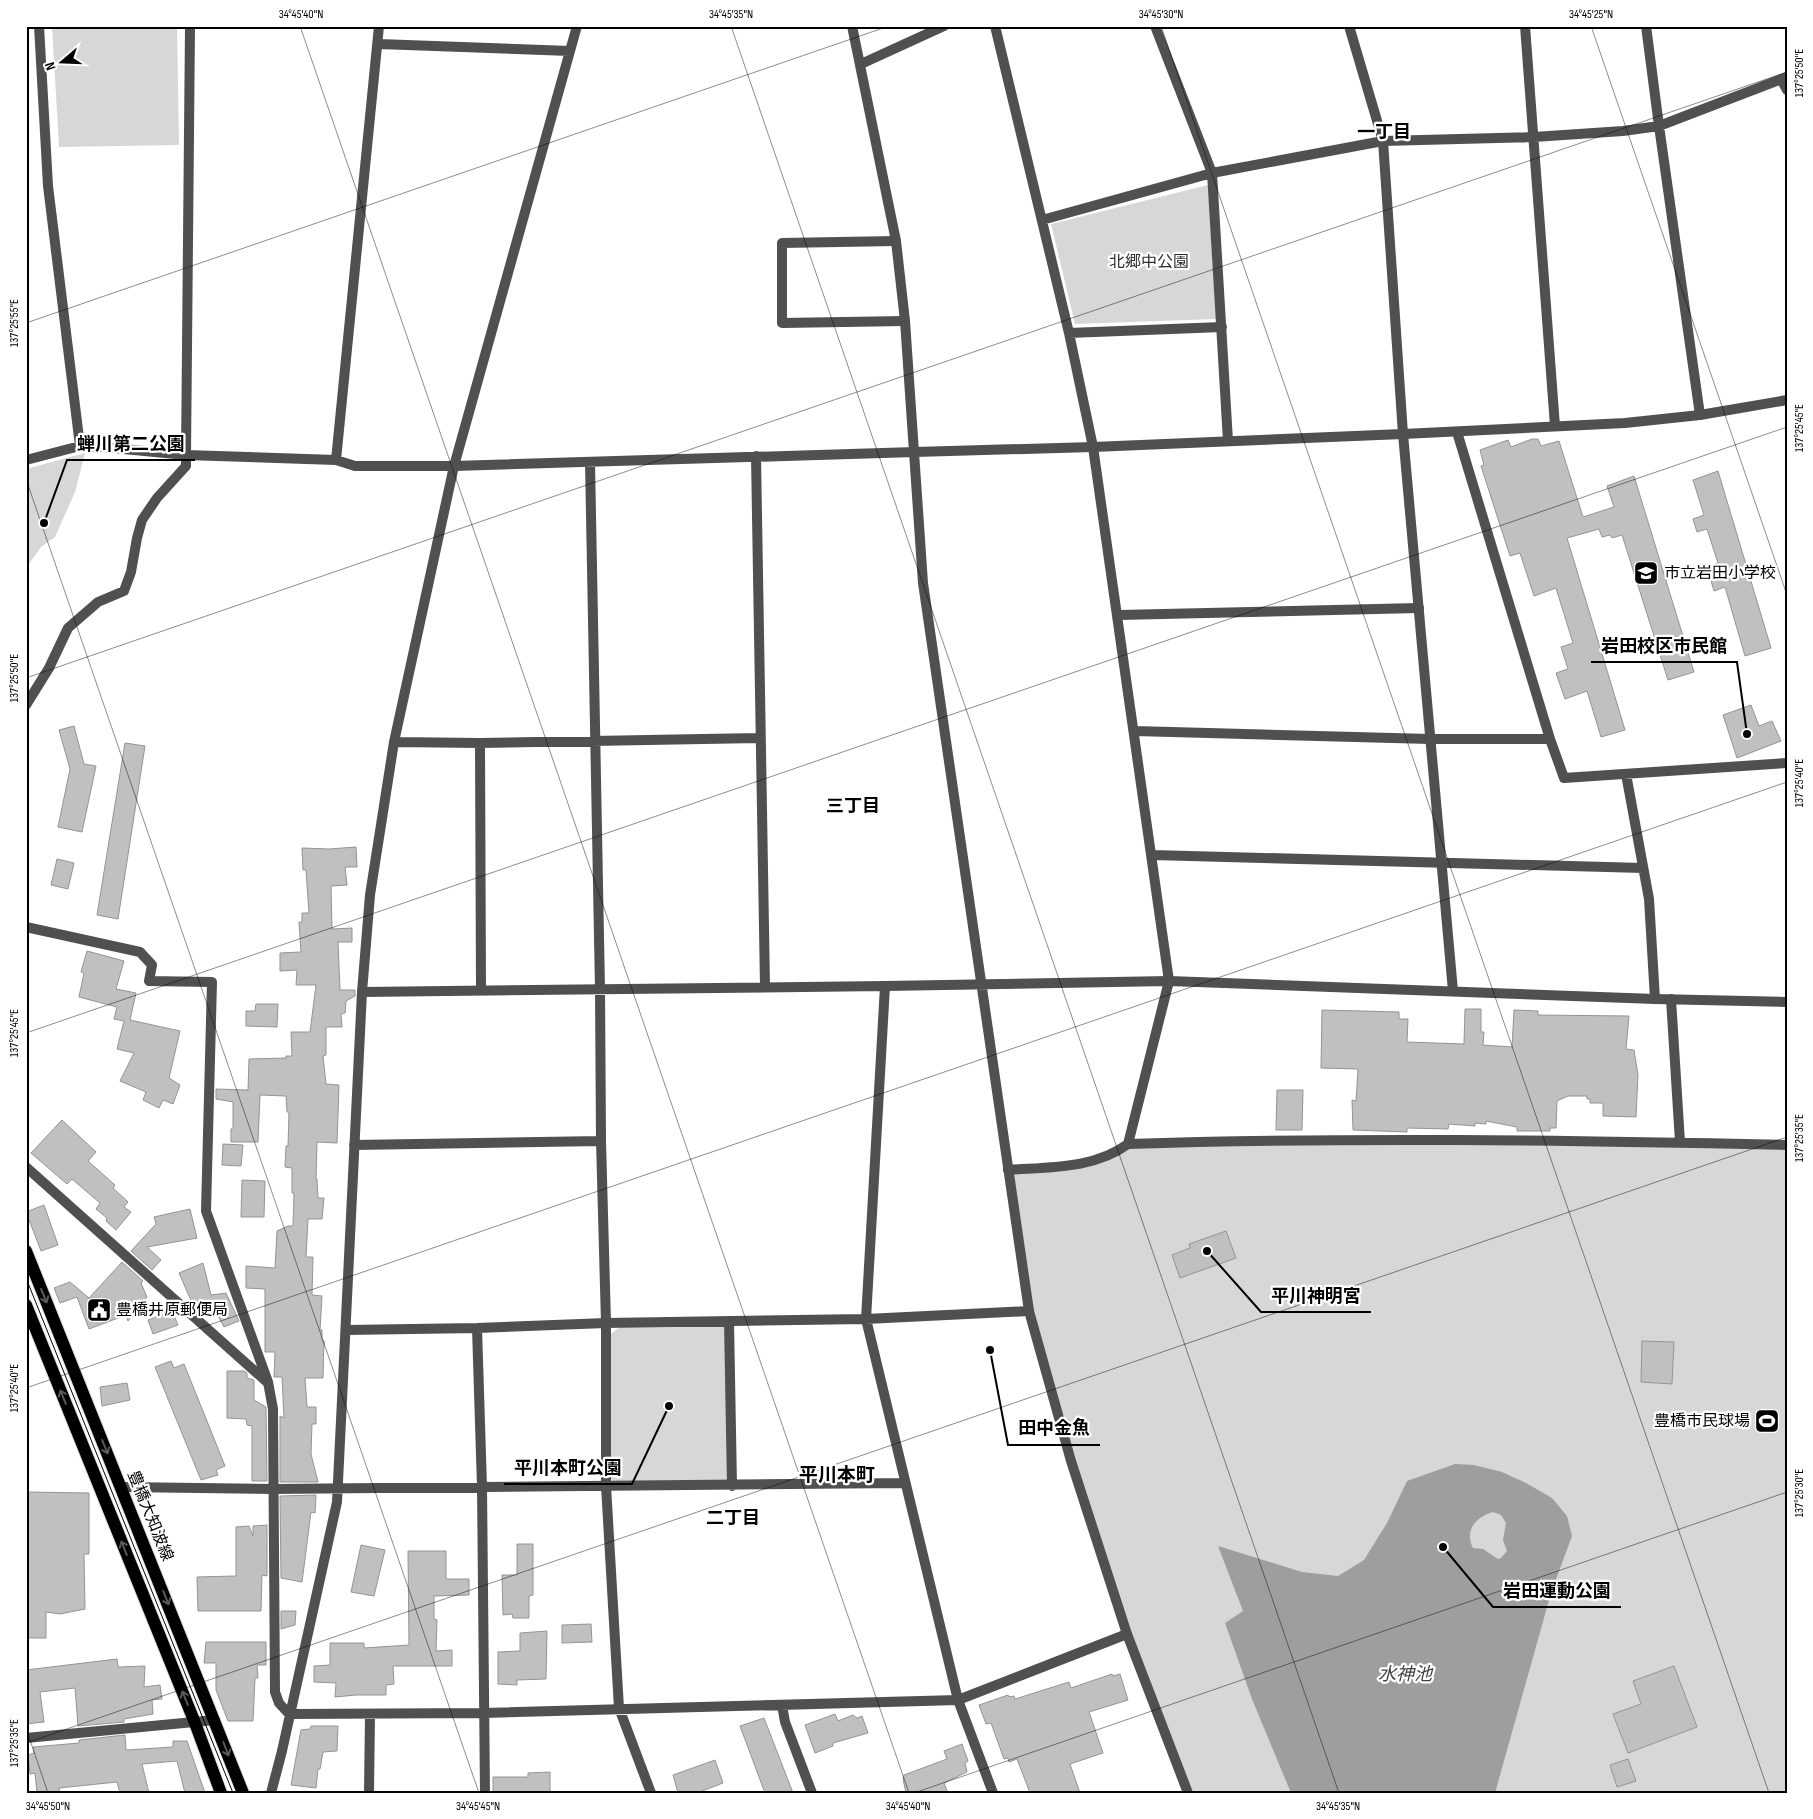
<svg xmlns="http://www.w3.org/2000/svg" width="1813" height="1819" viewBox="0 0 1813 1819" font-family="'Sofia Sans Condensed','Noto Sans JP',sans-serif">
	<rect width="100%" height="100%" fill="#fff"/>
	<!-- green -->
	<path fill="#d7d7d7" d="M52 26H177L179 145 59 147Z
		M1208 185 1216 319 1075 324 1051 224Z
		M85 453 75 492 55 537 41 547 26 568V469Z
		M1128 1144H1787V1793H1188L1127 1634 1029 1311 1008 1170 1074 1166Z
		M729 1321 732 1486H617L607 1474 606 1338 622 1325Z"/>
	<!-- water -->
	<path fill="#9e9e9e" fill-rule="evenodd" d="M1455 1464 1474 1465 1502 1472 1526 1483 1552 1498 1567 1516 1572 1536 1551 1593 1495 1793H1291L1252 1699 1225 1623 1243 1611 1218 1546 1302 1572 1338 1576 1364 1560 1387 1523 1407 1481ZM1493 1512 1501 1515 1506 1523 1503 1540 1507 1551 1501 1558 1498 1559 1483 1549 1473 1548C1464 1530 1476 1517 1493 1512Z"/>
	<!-- building -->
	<path fill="#c0c0c0" stroke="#949494" d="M1532 439H1538L1541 446 1559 441 1583 517 1614 507 1607 486 1634 476 1694 672 1668 680 1622 535 1612 538 1610 535 1602 537 1599 529 1567 538 1625 730 1601 737 1587 691 1565 699 1556 673 1568 669 1561 647 1573 643 1556 588 1534 596 1520 553 1510 556 1481 466 1484 465 1480 450 1508 440 1511 447Z
		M1718 471 1771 648 1745 656 1725 587 1714 591 1707 567 1718 563 1707 529 1697 532 1693 519 1704 515 1693 480Z
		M1751 705 1759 726 1772 721 1781 741 1737 758 1723 715Z
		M74 726 84 764 96 766 82 832 58 827 70 769 59 730Z
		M125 743 145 746 118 919 97 915Z
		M356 847 357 867H345L347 885 331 886 332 929 352 928V942H338L340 990H355V996L346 1001 345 1013 341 1014 342 1027H326V1055L323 1056 326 1084 339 1085 337 1143 317 1142 316 1179H317L318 1198H324L322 1219H308L306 1257H313L312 1295 322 1296 320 1330H322V1341H324L323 1378H305L307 1407H316V1424H312L311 1454 318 1482H280V1416L284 1418 282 1377H274L275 1352H265V1289L246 1288V1266L275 1268 277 1231 288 1226H293L294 1193H292V1168L285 1167 286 1146H288L289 1112H287L286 1096 260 1095 258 1142H231V1129L233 1128V1102L216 1099V1089L248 1090 249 1059 286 1058V1056H292L291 1032H310L316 985H296L297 970 280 971V953L301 952 299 922H302V913H309L306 870H303L302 848 329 849Z
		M57 859 74 863 68 889 51 885Z
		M87 951 124 961 116 989 136 993 130 1020 180 1031 169 1078 180 1085 173 1104 163 1100 159 1108 143 1100 146 1092 120 1081 134 1053 117 1049 124 1021 114 1019 117 1007 79 997 84 973 81 972Z
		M256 1004H278L277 1027 246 1026V1011H255Z
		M1465 1009H1481V1032H1484L1483 1045 1512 1047 1514 1010 1538 1011V1015L1629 1016 1626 1049 1634 1050 1638 1075 1636 1117 1603 1116V1103H1590V1099H1587V1096H1568L1557 1101 1556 1128H1550V1131H1517V1127L1486 1121V1124L1475 1123V1126L1449 1124 1448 1129 1407 1128V1132L1353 1130 1352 1100 1356 1101 1358 1069 1321 1068 1322 1010 1399 1012V1019H1408L1407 1042 1464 1044Z
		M1277 1090H1303L1302 1130H1276Z
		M62 1120 96 1152 88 1161 115 1185 113 1188 128 1202 124 1207 131 1212 116 1230 106 1221 107 1218 96 1209 100 1203 72 1179 67 1184 31 1153Z
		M223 1144 243 1145 241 1166 222 1165Z
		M242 1180 265 1181 264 1217H241Z
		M44 1205 58 1245 41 1251 26 1212Z
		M190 1209 197 1238 147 1247 161 1260 152 1270 131 1251 156 1224 154 1217Z
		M1226 1231 1236 1258 1180 1278 1172 1255 1190 1248 1189 1244Z
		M122 1262 143 1281 141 1283 147 1297 128 1321 126 1315 89 1329 77 1297 60 1303 54 1288 70 1282 89 1298Z
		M203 1263 211 1295 226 1293 239 1321 224 1327 216 1312 209 1315 203 1301 193 1305 179 1273Z
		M172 1311 178 1325 153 1334 148 1320Z
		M1642 1341 1674 1342 1672 1384 1641 1382Z
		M171 1361 174 1368 184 1364 225 1466 216 1470 218 1475 201 1480 155 1367Z
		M227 1371H244L247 1373V1378L254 1380V1400L266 1407 267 1481H252V1426L247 1425 246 1419 227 1418Z
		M127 1383 130 1400 102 1406 100 1387Z
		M26 1492 89 1493V1554H84L85 1609 60 1614 46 1612V1638H26Z
		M316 1495 315 1513 311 1512 302 1582 281 1578 280 1496Z
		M267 1525V1576L262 1575 261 1611H198L197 1577 236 1576V1527L249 1526 253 1536V1526Z
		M517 1544H533V1595L529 1596V1618H513L512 1614 503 1615 502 1575H517Z
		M361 1545 385 1550 374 1596 351 1592Z
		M408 1551H446V1579H469V1595L434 1596V1619L437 1620 436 1651 452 1650V1666H393L394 1684 386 1685V1695H356L335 1697 336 1683 314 1682V1666L330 1665V1643H364V1648L409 1645Z
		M281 1611H296L295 1625 281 1629Z
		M591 1624 592 1642 562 1643V1625Z
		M547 1631 546 1679 517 1680V1685L498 1684V1652L520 1651V1633Z
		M206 1642H266V1665H257L258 1678H255L253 1721H228L216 1690V1663H204Z
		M117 1659 118 1667 145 1666 144 1687 160 1685 162 1699 152 1700 153 1714 124 1719V1722L78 1726 75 1688 40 1692 44 1722 26 1724V1670Z
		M1674 1666 1697 1727 1628 1753 1613 1714 1641 1704 1633 1681Z
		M1112 1674 1113 1676 1120 1674 1128 1700 1089 1712 1103 1753 1070 1764 1080 1793H1030L1017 1759 1009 1762 1008 1758 1004 1759 991 1723 986 1724 979 1705 1008 1695 1009 1697 1014 1696 1015 1699 1069 1682 1071 1688Z
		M835 1714 838 1721 853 1715 857 1718 862 1716 868 1733 833 1743V1746L815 1753 805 1725Z
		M764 1718 793 1793H765L740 1726Z
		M311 1726H338L337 1751 323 1752 320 1769H318L316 1788 291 1785 301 1730 310 1729Z
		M125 1735 126 1750 173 1747V1741H187L205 1793H185L177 1761 142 1764 149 1793H120L117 1782 59 1788 60 1793H37L35 1773 30 1774 28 1755 34 1753 33 1747 79 1743V1740Z
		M962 1744 968 1761 965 1763 967 1772 944 1783 948 1793H906L903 1779 904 1775 947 1759 944 1751Z
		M1628 1759 1636 1781 1617 1787 1610 1765Z
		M715 1760 723 1783 697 1793H678L673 1775Z
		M550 1772V1792L493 1793V1777H528V1773Z"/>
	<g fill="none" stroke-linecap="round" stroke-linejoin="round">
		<defs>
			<path id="primary" d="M26 1251 243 1793
				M26 1305 195 1723 221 1793"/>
		</defs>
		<!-- primary casing -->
		<use href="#primary" stroke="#dbdbdb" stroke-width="14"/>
		<!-- minor -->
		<path stroke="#505050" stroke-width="10" d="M39 26 48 186 80 446
			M995 26 1069 333 1093 447 1169 981 1128 1144
			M1155 26 1212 173 1228 441
			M1525 26 1555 426
			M1646 26 1659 126 1700 415
			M379 44 570 51
			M1781 79 1787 90
			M1042 220 1212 173 1383 141 1534 137 1623 131 1659 126 1787 77
			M896 241 782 243V323L905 321
			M1069 333 1222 327
			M1457 432 1550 739 1564 778 1787 763
			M756 456 765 987
			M26 460 80 446 103 447 186 455 336 460 355 466H454L915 452
			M336 460 379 26
			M590 462 600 989 601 1141 606 1323V1486L619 1708 651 1793
			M1119 615 1419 608
			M26 705 49 668 68 628 98 602 124 591 131 572 137 538 142 520 157 498 186 466V455
			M1135 731 1430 739H1550
			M394 742 480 743 759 738
			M480 743 481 990
			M1626 774 1649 899 1655 999
			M1152 855 1643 868
			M26 927 140 952 152 965 149 981 212 982 206 1211 268 1382 273 1409 275 1692 279 1703 289 1714 484 1713 958 1700 1127 1634
			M362 992 885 986 866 1319 958 1700 993 1793
			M1671 999 1680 1142
			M354 1145 601 1141
			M26 1167 267 1382
			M1008 1170C1049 1167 1094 1169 1128 1144 1347 1137 1567 1140 1787 1145
			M729 1321 732 1486
			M477 1328 482 1487 485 1793
			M346 1330 477 1328 606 1323 866 1319 1029 1311
			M121 1487 273 1489 905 1483
			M782 1705 785 1722 812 1793
			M26 1738 215 1720
			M271 1793 282 1751 337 1502 362 992 370 895 394 742 454 466 577 26
			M369 1793 370 1714"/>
		<!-- tertiary -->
		<path stroke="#505050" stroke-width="10" d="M852 26 896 241 905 321 923 583 1029 1311 1071 1461 1127 1634 1188 1793
			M1349 26 1383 141 1403 434 1453 991
			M861 64 944 26
			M915 452 1093 447 1403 434 1625 423 1700 415 1787 400
			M186 455 190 26
			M885 986 1169 981 1655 999 1787 1002"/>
		<!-- primary -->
		<use href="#primary" stroke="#000" stroke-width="12"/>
		<!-- tram -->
		<path stroke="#000" stroke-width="1" d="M26 1278 233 1793"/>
	</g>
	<!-- one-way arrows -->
	<defs><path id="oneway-shaft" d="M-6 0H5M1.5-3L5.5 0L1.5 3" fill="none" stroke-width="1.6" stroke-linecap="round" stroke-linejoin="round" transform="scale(1.25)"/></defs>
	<g stroke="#595959">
		<use href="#oneway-shaft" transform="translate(44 1296) rotate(68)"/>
		<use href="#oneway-shaft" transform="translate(63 1397) rotate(-112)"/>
		<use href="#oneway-shaft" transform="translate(105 1447) rotate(68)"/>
		<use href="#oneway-shaft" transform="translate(124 1548) rotate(-112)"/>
		<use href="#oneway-shaft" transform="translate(166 1598) rotate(68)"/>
		<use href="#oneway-shaft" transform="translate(185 1698) rotate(-112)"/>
		<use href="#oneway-shaft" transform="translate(226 1749) rotate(69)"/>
	</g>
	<!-- ticks -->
	<path fill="none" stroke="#000" stroke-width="1" stroke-opacity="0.45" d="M300 26 909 1793M731 26 1339 1793M1161 26 1769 1793M1591 26 1787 595M26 323 889 26M26 479 479 1793M26 678 1787 72M26 1033 1787 427M26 1388 1787 782M26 1728 48 1793M26 1743 1787 1137M914 1793 1787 1492"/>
	<!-- icons -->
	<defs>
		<symbol id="school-square" viewBox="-11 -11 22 22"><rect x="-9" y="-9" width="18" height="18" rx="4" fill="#000" stroke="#fff"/><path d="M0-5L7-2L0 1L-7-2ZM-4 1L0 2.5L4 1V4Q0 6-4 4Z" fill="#fff"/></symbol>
		<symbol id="civic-square" viewBox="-11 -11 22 22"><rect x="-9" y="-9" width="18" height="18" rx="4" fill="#000" stroke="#fff"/><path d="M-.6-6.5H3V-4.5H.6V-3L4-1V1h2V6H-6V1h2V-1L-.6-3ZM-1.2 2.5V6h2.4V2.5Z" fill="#fff"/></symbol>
		<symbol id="stadium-square" viewBox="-11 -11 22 22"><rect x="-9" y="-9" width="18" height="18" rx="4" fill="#000" stroke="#fff"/><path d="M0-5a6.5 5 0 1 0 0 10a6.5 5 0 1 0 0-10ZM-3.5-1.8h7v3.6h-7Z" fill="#fff"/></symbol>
	</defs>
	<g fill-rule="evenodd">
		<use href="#school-square" x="1632" y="559" width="28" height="28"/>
		<use href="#civic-square" x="85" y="1296" width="28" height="28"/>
		<use href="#stadium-square" x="1753" y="1407" width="28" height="28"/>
	</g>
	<g text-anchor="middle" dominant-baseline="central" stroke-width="4.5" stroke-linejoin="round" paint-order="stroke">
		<!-- park labels -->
		<g font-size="16" fill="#2e2e2e" stroke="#fff">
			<text x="1149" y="262">北郷中公園</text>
		</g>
		<!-- poi labels -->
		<g font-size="16" fill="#000" stroke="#fff" text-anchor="start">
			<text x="1664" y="573">市立岩田小学校</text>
			<text x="116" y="1310">豊橋井原郵便局</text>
			<text x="1750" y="1421" text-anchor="end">豊橋市民球場</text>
		</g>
		<!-- street labels -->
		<g font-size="16" fill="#000" stroke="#fff">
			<text transform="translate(150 1516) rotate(68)">豊橋大知波線</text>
		</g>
		<!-- neighbourhood labels -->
		<g font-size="18" font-weight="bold" fill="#000" stroke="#fff">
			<text x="1384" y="132">一丁目</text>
			<text x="853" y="806">三丁目</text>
			<text x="733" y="1518">二丁目</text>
		</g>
		<!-- water labels -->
		<g font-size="18" font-style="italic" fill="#3f3f3f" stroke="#fff">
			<text x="1405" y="1674">水神池</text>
		</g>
		<!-- quarter labels -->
		<g font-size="19" font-weight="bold" fill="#000" stroke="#fff">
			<text x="837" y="1475">平川本町</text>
		</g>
	</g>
	<!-- callouts -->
	<path fill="none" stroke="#000" stroke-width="2" d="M44 523L67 460H195M1747 734L1737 662H1591M1207 1251L1261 1312H1371M990 1350L1008 1445H1100M669 1406L632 1484H504M1443 1547L1493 1607H1621"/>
	<g fill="#000" stroke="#fff" stroke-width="2">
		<circle cx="44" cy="523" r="5"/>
		<circle cx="1747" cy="734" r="5"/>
		<circle cx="1207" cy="1251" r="5"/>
		<circle cx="990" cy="1350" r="5"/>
		<circle cx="669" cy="1406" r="5"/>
		<circle cx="1443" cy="1547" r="5"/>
	</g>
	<g font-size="18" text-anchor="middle" font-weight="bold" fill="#000" stroke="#fff" stroke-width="4.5" stroke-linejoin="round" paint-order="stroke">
		<text x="131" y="450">蝉川第二公園</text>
		<text x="1664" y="652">岩田校区市民館</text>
		<text x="1316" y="1302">平川神明宮</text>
		<text x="1054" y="1434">田中金魚</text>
		<text x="568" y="1474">平川本町公園</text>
		<text x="1557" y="1597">岩田運動公園</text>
	</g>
	<!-- border -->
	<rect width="1813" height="1819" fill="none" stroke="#ffffff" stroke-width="55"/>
	<!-- north arrow -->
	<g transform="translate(62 62) rotate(251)" stroke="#ffffff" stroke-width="4" paint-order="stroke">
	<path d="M0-4L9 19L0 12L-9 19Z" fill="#000000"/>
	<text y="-8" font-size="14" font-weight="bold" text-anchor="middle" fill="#000000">N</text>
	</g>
	<rect x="28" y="28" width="1758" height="1764" fill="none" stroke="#000" stroke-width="2"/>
	<g font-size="12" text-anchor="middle" fill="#000">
		<text x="301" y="18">34°45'40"N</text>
		<text x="731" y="18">34°45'35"N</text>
		<text x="1161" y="18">34°45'30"N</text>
		<text x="1591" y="18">34°45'25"N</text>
		<text transform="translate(1799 73) rotate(-90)" y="4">137°25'50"E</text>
		<text transform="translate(14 323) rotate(-90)" y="4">137°25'55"E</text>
		<text transform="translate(1799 428) rotate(-90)" y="4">137°25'45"E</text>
		<text transform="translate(14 678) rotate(-90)" y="4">137°25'50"E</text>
		<text transform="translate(1799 783) rotate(-90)" y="4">137°25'40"E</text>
		<text transform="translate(14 1033) rotate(-90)" y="4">137°25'45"E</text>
		<text transform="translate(1799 1138) rotate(-90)" y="4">137°25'35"E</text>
		<text transform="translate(14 1388) rotate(-90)" y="4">137°25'40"E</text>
		<text transform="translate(1799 1493) rotate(-90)" y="4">137°25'30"E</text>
		<text transform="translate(14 1743) rotate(-90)" y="4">137°25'35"E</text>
		<text x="48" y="1810">34°45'50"N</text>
		<text x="478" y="1810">34°45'45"N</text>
		<text x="908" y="1810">34°45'40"N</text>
		<text x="1338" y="1810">34°45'35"N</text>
	</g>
</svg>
